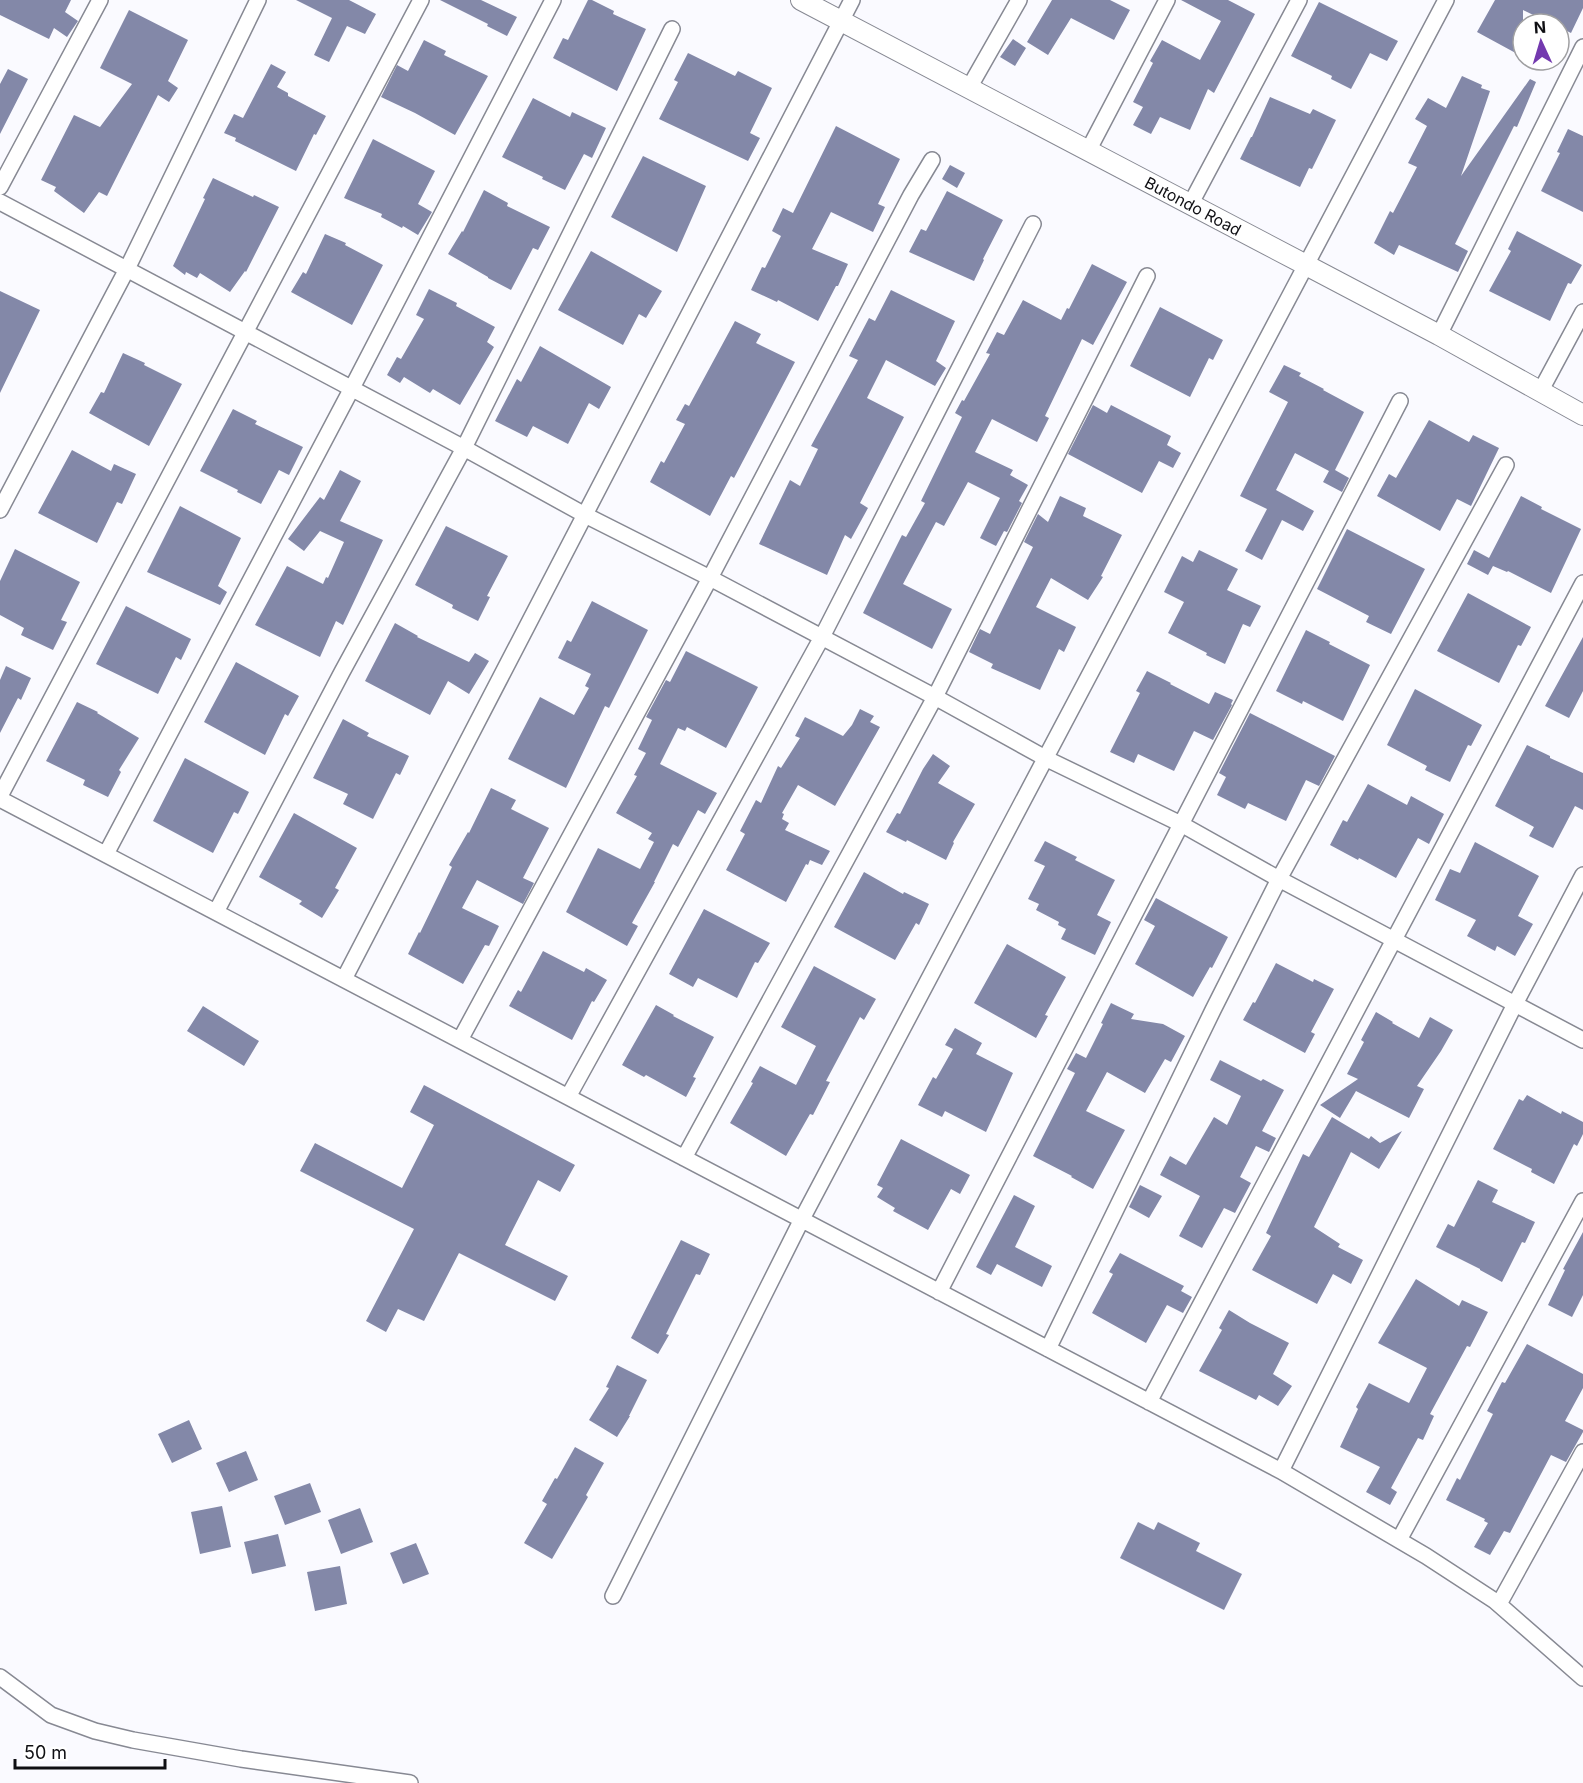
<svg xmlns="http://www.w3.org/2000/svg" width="1583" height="1783" viewBox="0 0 1583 1783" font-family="Inter,sans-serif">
	<rect width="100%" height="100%" fill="#fafaff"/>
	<!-- building -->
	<path fill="#8388a8" d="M0 0H71L65 12 78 21 67 37 54 28 49 39 0 15Z
		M296 0H349L376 14 365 34 347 26 329 62 314 55 332 18Z
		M440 0H481L517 17 507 36 487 26 488 24Z
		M588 0H592L614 11 613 14 646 29 617 91 553 58 563 38 568 40Z
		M1052 0H1110L1130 10 1114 40 1071 18 1048 55 1027 42Z
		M1181 0H1228L1255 14 1214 93 1208 89 1190 130 1160 117 1151 134 1133 125 1143 107 1133 102 1153 63 1150 61 1162 40 1200 60 1221 21Z
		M1495 0H1583V8L1571 33 1559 27V24H1552L1523 10V57L1477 32Z
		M1319 2 1398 41 1387 61 1370 53 1351 89 1331 79 1332 76 1291 56Z
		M129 10 188 40 168 81 178 88 169 102 158 95 107 196 99 192 84 213 54 191 56 187 41 180 74 115 100 127 132 84 100 68Z
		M1013 39 1026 48 1015 66 1000 57Z
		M424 40 446 51 444 55 488 76 455 135 415 113 381 97 397 65 408 71Z
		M688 53 735 76 738 71 772 88 750 133 760 138 748 161 659 119 678 82 674 80Z
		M271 64 286 72 277 87 288 93V96L326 116 316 135 314 134 296 171 235 141 236 138 224 133 234 114 243 118Z
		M8 69 28 79 0 134V84Z
		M1462 76 1482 85 1481 88 1490 91 1461 176 1530 79 1536 82 1517 127 1514 126 1455 244 1468 251 1458 272 1399 245 1394 255 1374 243 1390 211 1393 213 1417 167 1408 163 1427 126 1415 119 1428 98 1446 108Z
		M1270 97 1310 114 1313 109 1336 120 1312 169 1309 168 1300 187 1240 159 1251 137H1252Z
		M533 98 570 117 572 112 606 128 592 158 584 154 565 190 542 179 543 177 502 157Z
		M836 126 900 159 878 204 885 207 873 232 831 212 812 249 848 264 838 286H836L818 321 778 300 777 302 751 290 762 267 765 268 781 236 772 231 783 208 793 213Z
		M1568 129 1583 136V212L1541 191 1560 153 1557 152Z
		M373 139 435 171 418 204 432 212 418 235 403 226 402 228 381 217 382 214 344 198Z
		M643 156 706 186 677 252 611 217Z
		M950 165 965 173 957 188 942 179Z
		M213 178 253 197 254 195 279 207 246 272 245 271 230 292 200 273 197 278 186 272 185 275 173 266 205 199 203 198Z
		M484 190 508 203 507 206 550 227 538 250 533 248 511 290 488 278V277L448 254 462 231 463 232Z
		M947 191 1003 220 983 259 984 260 974 281 909 252 921 229 926 231Z
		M1517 231 1582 265 1571 284 1568 283 1550 321 1489 291 1511 251 1508 249Z
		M325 234 346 243 345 245 383 265 352 325 291 292 303 272 306 274Z
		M591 251 662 291 646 318 639 314 623 345 558 310Z
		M1092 264 1127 282 1093 345 1082 339 1045 416 1049 418 1037 442 992 419 975 452 1013 470 1010 475 1028 485 1019 501 1022 503 1007 532 1004 531 996 546 980 538 1000 498 968 482 944 526 936 522 903 584 952 609 932 649 863 613 902 535 906 537 925 503 921 501 962 417 955 413 962 400 964 401 990 354 986 353 997 332 1004 335 1023 300 1061 320 1067 308 1069 309Z
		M429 289 457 303 456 306 495 327 487 342 494 347 460 405 433 389 430 393 404 377 400 383 387 375 397 357 401 359 424 319 416 315Z
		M891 290 955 321 936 361 946 368 935 386 886 360 867 398 904 417 860 503 868 508 851 539 845 535 827 575 759 544 790 480 800 486 818 449 811 446 858 360 849 356 869 318 875 321Z
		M0 291 40 310 0 393Z
		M1160 307 1223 340 1213 360 1209 358 1190 397 1130 366Z
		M735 321 761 334 756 343 795 362 734 478 731 476 710 516 650 482 661 461 664 463 685 424 676 420 685 404 689 406Z
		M540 346 611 387 599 409 589 403 568 444 533 426 527 437 495 421 517 379 521 382Z
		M123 353 145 363 144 365 182 384 149 446 89 413 101 392 104 393Z
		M1284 365 1301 373 1299 376 1324 389 1323 390 1364 412 1335 470 1349 478 1342 492 1323 482 1329 471 1295 453 1276 490 1314 511 1303 531 1282 520 1262 560 1245 551 1267 509 1240 496 1288 402 1269 392Z
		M1093 405 1107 413 1111 405 1171 436 1167 445 1181 453 1173 468 1159 461 1142 493 1068 454Z
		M233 409 257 421 255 424 303 447 289 475 279 470 261 504 237 492 238 490 200 471Z
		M1429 420 1469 442 1473 435 1499 448 1471 506 1457 499 1440 531 1377 496 1389 474 1396 478Z
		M72 450 111 471 114 464 136 474 122 504 117 502 97 543 38 513Z
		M340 470 361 481 340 521 383 540 343 625 336 621 320 657 255 625 287 566 323 584 326 577 328 578 344 542 320 531 304 551 288 539 320 497 324 500Z
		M1060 496 1086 508 1083 516 1122 535 1101 576 1103 577 1088 600 1051 578 1036 607 1076 627 1064 652 1059 649 1040 690 991 668 993 664 969 652 980 629 990 634 1033 547 1024 542 1038 514 1048 522Z
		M1521 496 1542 507 1541 509 1581 529 1551 593 1508 571 1507 572 1493 566 1488 575 1467 564 1474 550 1489 558Z
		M180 506 241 538 218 586 227 592 220 605 147 572Z
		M446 526 508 556 487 596 490 597 478 621 452 608 453 605 415 585Z
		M1347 529 1425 569 1391 634 1366 622 1369 616 1317 589Z
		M15 549 80 582 61 620 67 622 53 650 21 635 24 628 0 615V581Z
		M1199 550 1238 569 1227 590 1261 606 1250 627 1243 624 1225 664 1206 655 1207 653 1168 633 1184 602 1164 592 1182 556 1193 562Z
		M1468 593 1531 627 1521 646 1518 645 1499 683 1437 651Z
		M592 601 648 630 609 708 605 706 566 788 508 759 540 697 574 715 589 688 585 686 591 674 558 658 567 640 571 642Z
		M126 606 191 639 181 660 176 657 158 694 96 664Z
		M395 623 418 636 417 637 469 662 475 653 489 661 469 694 448 681 430 715 365 681Z
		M1306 630 1330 642 1329 644 1370 665 1343 721 1303 701 1302 704 1276 691Z
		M1583 637V691L1569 718 1545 706Z
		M686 651 758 687 726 748 687 727 685 731 678 728 660 764 717 793 705 814 698 810 678 847 673 844 654 882H655L632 923 638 926 627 946 566 912 598 848 640 869 654 842 648 839 652 833 616 813 637 776 634 775 646 753 638 749 652 720 646 717 666 680 670 682Z
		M236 662 299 696 288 716 285 714 265 755 204 722Z
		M6 666 31 678 21 700 18 698 0 733V680Z
		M1147 671 1171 683 1170 684 1209 704 1215 692 1233 700 1231 704 1232 705 1213 740 1194 731 1174 771 1138 754 1134 763 1110 752 1140 693 1136 691Z
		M1415 689 1482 725 1471 746 1468 745 1450 782 1425 770 1427 766 1387 745Z
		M77 702 98 712 97 713 139 738 119 770 121 772 108 797 83 785 85 780 46 761Z
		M860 709 874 716 870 722 880 727 835 806 798 785 782 813 784 814 782 819 789 823 785 830 830 851 822 865 810 860 808 865 806 864 786 902 726 870 745 834 740 831 756 800 761 803 778 766 781 768 800 738 795 736 805 717 843 736 852 725Z
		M1250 713 1335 756 1319 786 1306 780 1286 821 1248 803 1245 809 1217 795 1226 777 1219 773Z
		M343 719 369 733 367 736 409 756 400 775 396 773 373 819 343 804 348 794 313 778Z
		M1527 745 1550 756V758L1583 773V810L1575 806 1553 848 1529 836 1534 827 1495 806Z
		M933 754 950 766 938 783 975 804 953 842 954 843 946 860 907 840 906 842 886 832 897 813 900 814 923 769Z
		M185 758 249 792 238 814 234 812 213 853 153 821Z
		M1368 784 1407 805 1411 796 1444 814 1429 844 1418 838 1396 878 1359 858 1358 860 1330 845 1343 820 1347 822Z
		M491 788 516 800 511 809 549 828 523 878 534 883 523 904 477 880 462 908 499 926 489 946 485 945 463 984 408 954 419 932 420 933 452 867 449 865 468 832 469 833Z
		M294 813 357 848 335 888 339 890 322 918 299 904 302 901 259 877Z
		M1045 841 1077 857 1075 860 1115 880 1097 915 1111 922 1095 955 1061 939 1066 929 1058 925 1059 922 1036 910 1039 904 1028 899 1045 866 1034 861Z
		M1475 842 1539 876 1518 916 1533 924 1515 956 1497 946 1495 951 1467 936 1476 920 1435 900 1450 869 1460 873Z
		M864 872 903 894 904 892 929 904 919 925 916 923 895 960 834 927Z
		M1156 898 1228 937 1212 968 1210 967 1193 997 1135 964 1155 926 1144 920Z
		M704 909 770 943 758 963 755 962 737 998 698 978 693 987 669 974Z
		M1007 944 1066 977 1045 1015 1048 1016 1036 1038 974 1003Z
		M543 951 584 972 586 968 607 980 594 1002 592 1001 572 1040 509 1006 518 990 521 992Z
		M1276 963 1313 982 1314 979 1334 989 1311 1032 1315 1034 1305 1053 1243 1020 1253 1002 1255 1003Z
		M814 966 876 999 864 1020 860 1017 826 1081 830 1082 813 1115 810 1114 786 1156 730 1123 753 1083 751 1082 760 1066 796 1085 816 1046 781 1027Z
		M1111 1003 1134 1014 1131 1019 1163 1024 1185 1036 1171 1062 1165 1059 1145 1093 1107 1072 1086 1111 1125 1130 1093 1189 1071 1177 1072 1176 1033 1156 1075 1073 1067 1069 1076 1053 1086 1058 1103 1024 1101 1023Z
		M656 1005 674 1015 673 1016 714 1037 693 1077 696 1078 686 1097 646 1075 644 1077 622 1065Z
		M203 1006 259 1041 244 1066 187 1031Z
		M1376 1012 1393 1022 1392 1023 1419 1038 1430 1017 1453 1030 1441 1051 1417 1086 1424 1089 1409 1118 1356 1091 1340 1118 1320 1105 1358 1079 1347 1074 1364 1042 1361 1040Z
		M955 1028 982 1043 976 1054 1013 1073 986 1132 945 1111 942 1117 918 1105 933 1077 936 1079 953 1049 945 1045Z
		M1220 1060 1261 1081 1263 1079 1284 1090 1262 1131 1276 1138 1269 1152 1256 1146 1240 1177 1251 1183 1235 1213 1224 1208 1202 1248 1179 1236 1200 1196 1160 1175 1170 1156 1186 1165 1214 1117 1227 1125 1241 1096 1210 1080Z
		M424 1085 575 1165 560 1192 538 1180 505 1245 568 1276 555 1301 459 1253 424 1321 398 1309 386 1332 366 1321 414 1229 300 1171 315 1143 402 1188 434 1125 410 1112Z
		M1527 1095 1561 1114 1562 1111 1583 1122V1134L1577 1146 1574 1144 1554 1184 1531 1172 1532 1169 1493 1149 1519 1099 1523 1101Z
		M1332 1117 1369 1139 1371 1136 1380 1143 1402 1131 1379 1169 1351 1152 1314 1227 1340 1244 1338 1247 1363 1260 1351 1284 1333 1274 1317 1304 1252 1270 1271 1236 1266 1233 1303 1154 1309 1157Z
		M901 1139 970 1175 960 1194 951 1189 928 1230 893 1211 895 1208 877 1197 883 1188 877 1185Z
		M1478 1180 1498 1190 1492 1202 1535 1222 1525 1243 1522 1242 1502 1282 1480 1270V1269L1436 1247 1448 1224 1454 1227Z
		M1140 1185 1162 1196 1149 1218 1129 1207Z
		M1014 1195 1035 1206 1015 1247 1052 1266 1042 1287 997 1264 991 1275 976 1267Z
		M1583 1232V1295L1572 1317 1548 1305 1565 1270 1563 1269Z
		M681 1240 710 1254 700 1275 696 1274 666 1334 669 1335 658 1354 631 1338Z
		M1120 1253 1184 1286 1181 1291 1192 1297 1183 1313 1167 1305 1146 1343 1092 1313 1113 1274 1109 1272Z
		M1416 1279 1459 1306 1462 1300 1488 1312 1470 1347 1467 1346 1430 1414 1434 1416 1423 1440 1418 1438 1391 1488 1397 1492 1390 1505 1366 1492 1380 1467 1340 1447 1358 1409 1356 1407 1369 1383 1409 1403 1427 1368 1378 1343Z
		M1229 1310 1250 1323 1289 1343 1273 1374 1292 1386 1278 1406 1259 1395 1256 1400 1199 1371 1222 1330 1219 1328Z
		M1527 1344 1583 1374V1388L1565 1421 1583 1430V1432L1566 1462 1551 1455 1510 1533 1504 1531 1490 1555 1474 1547 1488 1523 1484 1521 1485 1519 1446 1500 1457 1478 1460 1480 1493 1414 1487 1411 1502 1382 1505 1383Z
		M617 1365 647 1380 629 1416H630L617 1437 589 1420 609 1388 606 1387Z
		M189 1420 202 1449 172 1463 158 1434Z
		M575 1447 604 1463 586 1495 588 1497 552 1559 524 1543 547 1504 542 1501 555 1478 557 1479Z
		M246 1451 258 1480 229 1492 216 1463Z
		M310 1483 321 1512 285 1525 274 1496Z
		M222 1506 231 1547 200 1554 191 1512Z
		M360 1508 373 1542 341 1554 328 1520Z
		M1138 1522 1154 1530 1158 1522 1200 1543 1196 1551 1242 1574 1224 1610 1120 1558Z
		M278 1534 286 1566 252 1574 244 1542Z
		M416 1543 429 1574 403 1584 390 1553Z
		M340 1566 347 1604 315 1611 307 1572Z"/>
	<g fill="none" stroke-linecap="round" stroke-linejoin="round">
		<defs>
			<path id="minor" d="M969 88 1019 0
				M1088 151 1167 0
				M0 187 100 0
				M0 202 464 448 585 515 710 578 935 697 1047 759 1181 824 1279 879 1583 1040
				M1190 205 1299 0
				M1439 335 1583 47
				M1540 392 1583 312
				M0 510 127 269 258 0
				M0 796 421 0
				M0 799 1281 1471 1426 1556 1495 1601 1583 1678
				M106 854 352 388 553 0
				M216 912 342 672 464 448 672 29
				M344 979 852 0
				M460 1040 710 578 911 195 932 160
				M568 1097 822 637 1033 224
				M684 1158 935 697 1147 276
				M939 1292 1400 401
				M1048 1349 1213 1010 1279 879 1506 465
				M1149 1402 1583 583
				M1281 1471 1515 1004 1583 875
				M1399 1540 1583 1201
				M613 1596 802 1219 1446 0
				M1499 1604 1583 1452
				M0 1677 51 1715 95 1731 133 1740 241 1759 410 1783"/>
			<path id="tertiary" d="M801 0 1306 265 1439 335 1583 415"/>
		</defs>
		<!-- minor casing -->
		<use href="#minor" stroke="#878993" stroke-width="18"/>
		<!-- tertiary casing -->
		<use href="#tertiary" stroke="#878993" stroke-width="22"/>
		<!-- minor -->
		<use href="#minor" stroke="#fff" stroke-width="15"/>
		<!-- tertiary -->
		<use href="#tertiary" stroke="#fff" stroke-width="20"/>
	</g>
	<g text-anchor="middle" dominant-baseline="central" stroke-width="6" stroke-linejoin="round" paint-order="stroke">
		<!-- street labels -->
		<g font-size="16" fill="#0f0f13" stroke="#fff">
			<text transform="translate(1193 206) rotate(28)">Butondo Road</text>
		</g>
	</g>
	<!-- north arrow -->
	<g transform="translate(1541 42) rotate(356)"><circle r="28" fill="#ffffff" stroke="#9f9fa1" stroke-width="1.5"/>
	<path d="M0-4.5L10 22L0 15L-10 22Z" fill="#7339af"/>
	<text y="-9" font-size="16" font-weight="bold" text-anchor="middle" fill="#0f0f13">N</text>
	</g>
	<!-- scale -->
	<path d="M15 1759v9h150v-9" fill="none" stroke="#0f0f13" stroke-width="3"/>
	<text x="24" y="1759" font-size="18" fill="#0f0f13" stroke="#ffffff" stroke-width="4.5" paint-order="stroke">50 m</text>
</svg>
